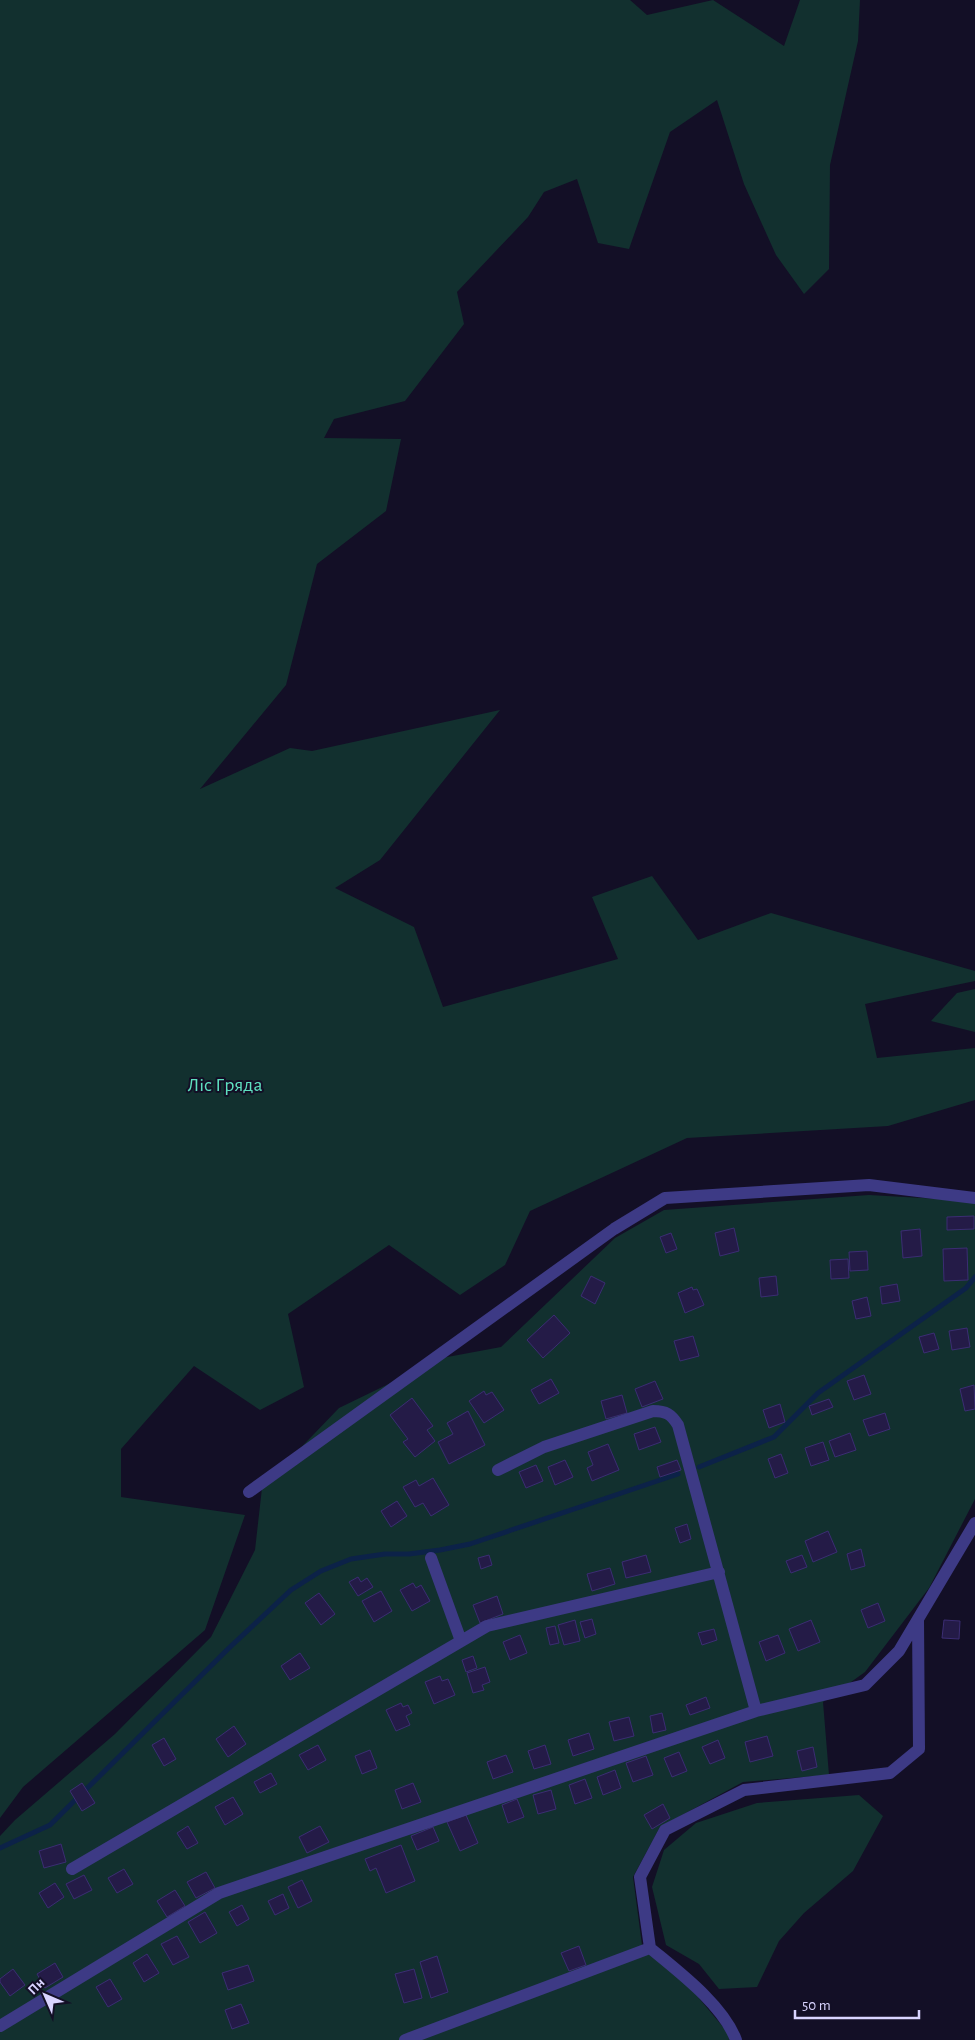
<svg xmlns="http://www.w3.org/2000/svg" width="975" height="2040" viewBox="0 0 975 2040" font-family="'Alegreya Sans',sans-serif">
	<rect width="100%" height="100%" fill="#130f26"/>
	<!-- green -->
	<path fill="#12302f" d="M0 0H630L647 15 713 0 784 46 800 0H860L858 41 830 165 829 269 804 294 776 255 744 184 717 100 670 132 629 249 598 243 577 179 544 192 528 217 457 292 464 324 405 401 334 419 324 438 401 439 386 511 317 564 286 685 200 789 290 748 312 751 500 710 380 860 335 888 414 927 443 1007 618 959 592 897 652 876 698 940 771 913 975 971V981L865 1004 877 1058 975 1048V1100L888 1126 687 1138 530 1211 505 1265 460 1295 389 1245 288 1314 304 1387 260 1410 194 1366 121 1449V1497L245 1515 205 1630 23 1787 0 1818Z
		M975 989V1032L931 1021 957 993Z
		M869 1195 975 1201V1499L929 1588 865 1672 823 1702 829 1775 743 1782 660 1827 633 1877 642 1945 693 1991 728 2033 729 2040H0V1836L15 1820 115 1734 211 1637 255 1550 262 1488 339 1408 442 1358 501 1347 615 1238 664 1210Z
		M859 1795 883 1816 853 1871 804 1913 779 1941 757 1987 719 1989 699 1964 666 1945 652 1887 664 1850 696 1823 757 1803Z"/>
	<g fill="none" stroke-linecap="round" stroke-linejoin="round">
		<!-- stream -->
		<path stroke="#0c2248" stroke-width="5" d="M699 1467 774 1437 818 1393 966 1288 975 1277
			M0 1848 50 1825 229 1648 291 1590 321 1571 351 1559 385 1554H409L440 1550 470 1544 678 1474"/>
	</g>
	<!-- building -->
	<path fill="#241b47" stroke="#3b2d73" d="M974 1216V1229L947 1230V1217Z
		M734 1228 739 1251 720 1256 715 1233Z
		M920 1229 922 1256 903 1258 901 1231Z
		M671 1233 677 1249 666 1253 660 1237Z
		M967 1248 968 1280 944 1281 943 1249Z
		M867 1251 868 1270 850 1271 849 1252Z
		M848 1259 849 1278 831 1279 830 1260Z
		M591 1276 605 1283 595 1304 581 1296Z
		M776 1276 778 1295 761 1297 759 1278Z
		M897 1284 900 1301 882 1304 880 1287Z
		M692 1287 693 1290 697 1289 704 1305 685 1313 678 1293Z
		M867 1297 871 1316 856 1319 852 1301Z
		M554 1315 570 1333 543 1358 527 1340Z
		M967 1328 970 1347 952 1350 949 1331Z
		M934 1333 939 1349 924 1353 919 1337Z
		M693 1336 699 1356 680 1361 674 1341Z
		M864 1375 871 1394 854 1400 847 1381Z
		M551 1379 559 1393 539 1404 531 1390Z
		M655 1381 663 1399 642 1407 635 1389Z
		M974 1385 975 1409 965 1411 960 1389Z
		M484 1391 486 1395 492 1392 504 1410 484 1423 469 1401Z
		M622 1395 627 1413 606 1419 601 1401Z
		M412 1398 433 1426 427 1430 435 1441 415 1457 403 1442 408 1439 390 1415Z
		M829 1399 833 1407 812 1415 809 1406Z
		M780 1404 785 1422 769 1428 763 1410Z
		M468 1411 485 1445 449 1464 438 1442 453 1434 447 1423Z
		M885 1413 890 1429 869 1436 863 1420Z
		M655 1427 661 1442 639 1450 634 1434Z
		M850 1433 856 1450 835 1457 829 1441Z
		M823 1442 829 1460 811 1466 805 1448Z
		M608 1444 619 1470 592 1481 587 1468 593 1465 588 1452Z
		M781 1454 788 1473 775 1478 768 1459Z
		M565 1460 573 1477 555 1485 548 1467Z
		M677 1460 681 1470 660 1477 657 1467Z
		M536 1465 543 1481 526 1488 519 1472Z
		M433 1478 449 1505 431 1516 423 1503 415 1507 403 1487 416 1480 419 1486Z
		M397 1501 407 1516 391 1527 381 1511Z
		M687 1524 691 1539 680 1543 675 1528Z
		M828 1531 837 1552 813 1562 805 1541Z
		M861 1549 865 1566 851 1570 847 1554Z
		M489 1555 492 1565 481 1569 478 1558Z
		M646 1555 651 1572 626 1578 622 1562Z
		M802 1555 807 1567 791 1573 786 1561Z
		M610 1568 615 1584 592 1591 587 1574Z
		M358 1577 361 1582 367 1578 373 1587 358 1596 349 1582Z
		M413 1583 416 1588 421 1585 430 1601 412 1611 400 1590Z
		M381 1591 392 1611 374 1622 362 1601Z
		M319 1593 335 1614 321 1625 305 1603Z
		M497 1596 503 1614 480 1623 473 1605Z
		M878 1603 885 1621 868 1628 861 1610Z
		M592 1619 596 1634 585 1638 580 1622Z
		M575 1620 580 1641 564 1645 558 1625Z
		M811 1620 820 1642 798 1651 789 1629Z
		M944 1620 960 1621 959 1639 942 1638Z
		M555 1626 559 1643 550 1645 546 1628Z
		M714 1629 717 1640 702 1645 698 1633Z
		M520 1635 527 1653 510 1660 503 1642Z
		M778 1635 785 1653 766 1661 759 1642Z
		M300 1653 310 1668 290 1680 281 1666Z
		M473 1656 477 1668 466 1672 462 1660Z
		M485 1667 490 1682 482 1685 484 1690 473 1693 467 1673Z
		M440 1676 442 1681 448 1679 455 1695 434 1704 425 1682Z
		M706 1697 710 1708 690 1715 686 1705Z
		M401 1703 403 1707 408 1705 412 1713 406 1716 410 1725 396 1731 386 1710Z
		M662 1713 666 1730 653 1733 650 1716Z
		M629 1717 634 1736 614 1741 609 1722Z
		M234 1726 246 1744 228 1757 216 1739Z
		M589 1733 594 1749 573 1756 568 1740Z
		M767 1736 773 1756 750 1762 745 1742Z
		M164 1738 176 1759 164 1766 152 1745Z
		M718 1740 725 1758 710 1764 702 1747Z
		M318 1745 326 1760 308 1770 299 1755Z
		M545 1745 551 1764 534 1769 528 1751Z
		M813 1747 817 1767 802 1771 797 1751Z
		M370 1750 377 1768 362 1774 355 1756Z
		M679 1752 687 1771 672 1777 664 1758Z
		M506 1755 513 1772 493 1779 487 1762Z
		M646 1756 653 1775 633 1782 626 1763Z
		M615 1770 621 1788 603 1795 597 1777Z
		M271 1773 277 1784 260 1793 254 1782Z
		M585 1779 592 1798 575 1804 569 1785Z
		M82 1783 95 1803 82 1811 70 1791Z
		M413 1783 421 1802 402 1809 395 1790Z
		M551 1790 556 1809 538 1814 533 1795Z
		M233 1797 243 1814 225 1825 215 1807Z
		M517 1799 524 1817 508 1823 502 1805Z
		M663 1804 670 1818 652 1829 644 1815Z
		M466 1815 478 1843 460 1851 447 1822Z
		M188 1826 198 1843 187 1849 177 1833Z
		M320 1826 329 1842 307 1853 299 1837Z
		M433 1827 439 1841 417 1850 411 1836Z
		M61 1844 66 1862 44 1868 39 1851Z
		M401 1845 415 1881 386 1893 376 1868 370 1871 365 1859Z
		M124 1869 133 1884 117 1893 108 1878Z
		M206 1872 215 1888 196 1898 187 1882Z
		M84 1875 92 1890 74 1899 66 1884Z
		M302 1880 312 1901 298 1908 288 1887Z
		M55 1883 64 1897 48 1908 39 1893Z
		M175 1890 185 1906 167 1917 157 1901Z
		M283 1894 289 1908 275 1915 268 1901Z
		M242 1905 249 1919 237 1926 229 1912Z
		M205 1912 217 1933 200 1943 188 1922Z
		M177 1936 189 1957 173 1965 161 1944Z
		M579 1946 586 1965 569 1971 561 1953Z
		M147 1954 159 1973 144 1982 133 1963Z
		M437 1956 448 1992 431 1998 420 1962Z
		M55 1963 63 1977 45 1988 37 1974Z
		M248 1965 254 1981 228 1990 222 1973Z
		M13 1969 25 1985 10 1996 0 1982V1979Z
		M414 1969 422 1998 404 2003 395 1974Z
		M110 1979 122 1999 108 2007 96 1987Z
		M241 2004 249 2023 232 2029 225 2010Z"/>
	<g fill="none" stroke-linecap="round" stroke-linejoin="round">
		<!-- minor -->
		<path stroke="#3d3a85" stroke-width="12" d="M498 1470 544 1447 653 1411C666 1411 671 1414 678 1425L756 1711
			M249 1492 614 1229 665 1198 869 1185 975 1198
			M431 1558 461 1641
			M72 1869 487 1626 719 1572
			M650 1948C679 1972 723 2005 736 2040
			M0 2026 219 1893 756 1711 865 1685 899 1651 975 1523
			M405 2040 650 1948 640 1877 665 1830 744 1790 890 1773 919 1749 918 1619"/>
	</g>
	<g text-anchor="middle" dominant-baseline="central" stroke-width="4" stroke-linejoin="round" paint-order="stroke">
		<!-- park labels -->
		<g font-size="20" fill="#5fe0c0" stroke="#130f26">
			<text x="225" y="1085">Ліс Гряда</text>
		</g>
	</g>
	<!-- north arrow -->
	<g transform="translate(45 1995) rotate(315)" stroke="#130f26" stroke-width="4" paint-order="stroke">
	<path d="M0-4L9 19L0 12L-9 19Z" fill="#d9d4ff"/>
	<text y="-8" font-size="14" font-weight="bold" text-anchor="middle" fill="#d9d4ff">Пн</text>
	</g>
	<!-- scale -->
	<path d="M795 2010v8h124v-8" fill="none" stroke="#d9d4ff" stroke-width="2.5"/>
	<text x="802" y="2010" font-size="15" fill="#d9d4ff" stroke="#130f26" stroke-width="4" paint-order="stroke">50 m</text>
</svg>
